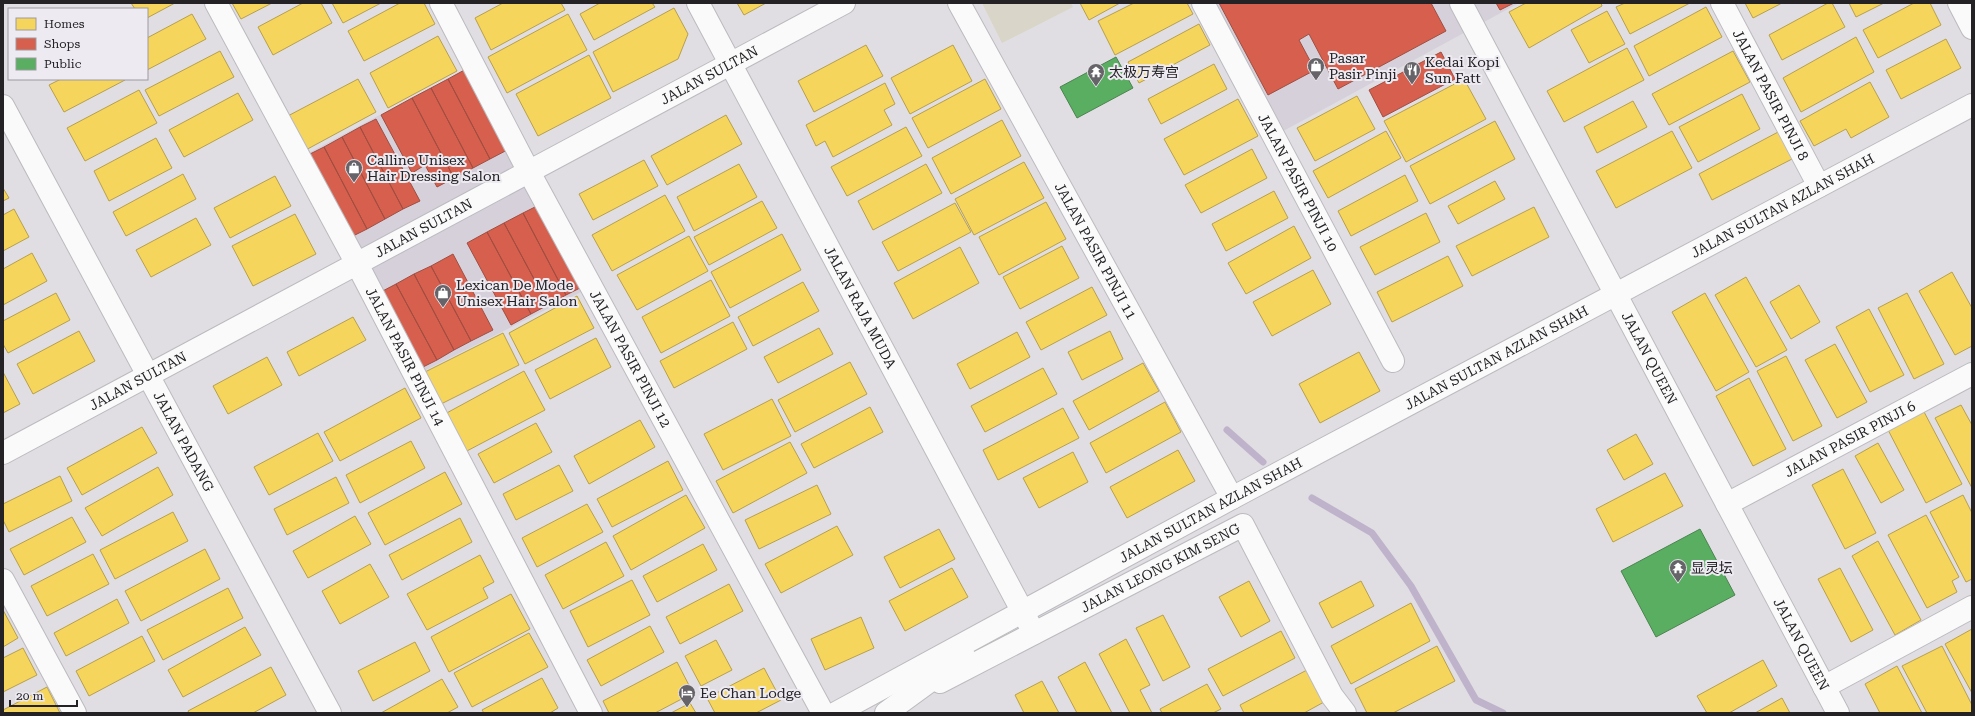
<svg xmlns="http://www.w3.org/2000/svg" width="1975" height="716" viewBox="0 0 1975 716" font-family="'Roboto Serif','Noto Sans SC',serif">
	<rect width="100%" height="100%" fill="#e0dee3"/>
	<!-- built -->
	<path fill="#d5d0da" d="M1205 3H1519L1276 135Z
		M477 63 591 287 414 376 301 157Z"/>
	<!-- green -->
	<path fill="#d9d5c8" d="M982 3H1071L1073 7 1002 43Z"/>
	<!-- homes -->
	<path fill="#f6d55c" stroke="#b79f4c" d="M131 3H175L147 18V9H135Z
		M232 3H272L241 19Z
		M303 3H321L332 23 273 55 258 27Z
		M332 3H381L343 23Z
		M400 3H424L435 24 364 61 348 31Z
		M503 3H561L565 10 491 50 475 18Z
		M600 3H652L655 7 594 40 580 14Z
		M737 3H766L744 15Z
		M1080 3H1120L1089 20Z
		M1134 3H1187L1193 14 1115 55 1098 21Z
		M1526 3H1601L1602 6 1529 48 1509 12Z
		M1625 3H1690L1630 34 1616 7Z
		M1745 3H1782L1753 18Z
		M1828 3H1832L1845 27 1782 60 1769 35Z
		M1849 3H1884L1856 17Z
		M1914 3H1930L1941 25 1878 58 1863 30Z
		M1706 7 1722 37 1649 76 1634 46Z
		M674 8 688 34 678 59 613 92 593 52Z
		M1607 11 1625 44 1589 63 1571 30Z
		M192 14 206 39 147 70V38Z
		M568 14 587 50 507 93 488 57Z
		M1199 24 1210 45 1139 83 1128 62Z
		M438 36 457 71 388 108 370 73Z
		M1856 37 1874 72 1801 112 1783 78Z
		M1946 39 1961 68 1901 99 1886 70Z
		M866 45 883 76 814 112 798 81Z
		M953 45 972 81 910 114 891 78Z
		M1627 48 1644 80 1564 122 1547 91Z
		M220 51 234 77 159 116 145 90Z
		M1733 51 1750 82 1669 125 1652 94Z
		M589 55 611 98 538 136 516 94Z
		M1214 64 1227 89 1161 124 1148 99Z
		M61 79H124L125 80 64 112 49 85Z
		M358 79 376 112 302 152 284 118Z
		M985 79 1001 109 928 148 912 118Z
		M1464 79 1486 119 1406 162 1384 121Z
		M1870 82 1889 117 1851 138 1846 129 1814 146 1800 121Z
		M885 83 895 104 884 110 892 125 833 157 825 141 816 146 806 125Z
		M139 90 157 123 85 161 67 128Z
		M238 93 253 120 184 157 169 130Z
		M1742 94 1760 129 1698 162 1679 127Z
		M1357 96 1375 129 1315 161 1297 128Z
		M1238 99 1258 136 1184 175 1164 139Z
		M1633 101 1647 127 1597 153 1584 127Z
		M726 115 742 144 667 185 651 156Z
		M1002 120 1021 156 951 194 932 158Z
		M1495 121 1515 159 1430 204 1410 166Z
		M906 127 922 156 847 196 831 167Z
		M1386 131 1401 158 1328 198 1313 171Z
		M1672 131 1692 168 1616 208 1596 171Z
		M1780 131 1794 158 1712 200 1699 174Z
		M156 138 172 168 109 201 94 171Z
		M1252 149 1267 178 1201 213 1185 185Z
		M644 160 658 186 593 220 579 194Z
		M1024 162 1044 198 974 235 955 199Z
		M739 164 757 197 694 231 677 197Z
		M926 164 942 193 873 230 858 201Z
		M183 174 196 199 126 236 113 212Z
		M1405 175 1418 201 1351 236 1338 211Z
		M275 176 291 206 230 238 214 208Z
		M1495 181 1505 199 1458 224 1448 206Z
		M3 188 9 198 3 201Z
		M1274 191 1288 218 1226 251 1212 224Z
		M665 195 685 231 612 271 592 235Z
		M762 201 777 228 709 265 694 237Z
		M1046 202 1066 239 999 275 979 237Z
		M955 203 971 232 898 271 882 242Z
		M1534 207 1549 237 1472 276 1456 246Z
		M14 209 29 237 3 251V215Z
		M1426 213 1440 242 1375 275 1360 247Z
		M295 214 316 254 253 286 232 246Z
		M196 218 211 245 151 277 136 250Z
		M1294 226 1311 258 1246 294 1228 263Z
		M782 234 801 270 730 308 711 272Z
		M689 236 708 271 637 310 617 275Z
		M1062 246 1079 278 1020 309 1003 277Z
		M960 247 979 283 913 319 894 283Z
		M32 253 47 281 3 305V269Z
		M1448 256 1463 286 1392 322 1377 292Z
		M1313 270 1331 304 1272 336 1253 302Z
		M1952 272 1972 308V346L1955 355 1919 291Z
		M1746 277 1787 350 1756 367 1715 295Z
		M711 280 730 316 661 353 642 317Z
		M803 282 819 311 753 346 738 317Z
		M1799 285 1820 322 1791 339 1770 302Z
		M1092 287 1107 315 1041 350 1026 322Z
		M56 293 70 320 8 353 3 344V321Z
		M1705 293 1749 372 1716 391 1672 312Z
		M1907 293 1944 364 1914 379 1878 308Z
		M577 296 594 328 525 364 509 333Z
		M1869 309 1904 375 1870 392 1836 327Z
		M353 317 366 340 299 376 287 352Z
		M733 322 747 349 674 388 660 361Z
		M819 328 833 354 778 383 764 357Z
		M79 331 95 361 33 394 17 364Z
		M1110 331 1123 359 1082 380 1068 352Z
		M1017 332 1030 357 970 389 957 364Z
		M503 333 519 365 437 406 421 374Z
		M596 338 611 367 550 399 535 370Z
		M1835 344 1867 402 1837 418 1805 360Z
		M1359 352 1380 391 1320 423 1299 384Z
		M1786 356 1822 426 1793 441 1757 371Z
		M267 357 282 385 228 414 213 386Z
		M850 362 867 394 795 432 778 400Z
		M1143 363 1159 391 1089 430 1073 401Z
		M1043 368 1057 394 985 432 971 406Z
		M524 371 545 410 463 453 443 415Z
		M3 372 20 404 3 413Z
		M1749 378 1786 449 1753 466 1716 396Z
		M405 388 421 418 340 461 324 432Z
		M772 399 791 436 723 470 704 434Z
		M1165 402 1181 432 1106 473 1090 443Z
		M1961 405 1972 425V488L1935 418Z
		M870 407 883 432 814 468 801 444Z
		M1063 408 1079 438 998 480 983 450Z
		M1922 408 1962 484 1926 503 1886 426Z
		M640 420 655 447 589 484 574 456Z
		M536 423 552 452 494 483 478 454Z
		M142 427 157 453 82 495 67 468Z
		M318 433 333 461 269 495 254 467Z
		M1636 434 1653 464 1624 480 1607 450Z
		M411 441 425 468 360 503 346 475Z
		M790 442 807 473 733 513 716 481Z
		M1878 443 1904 490 1881 503 1855 456Z
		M1178 450 1195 481 1127 518 1110 487Z
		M1073 452 1088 482 1039 508 1023 478Z
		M668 461 683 490 612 527 597 499Z
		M559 465 573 491 516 520 503 494Z
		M158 467 173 495 102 536 85 508Z
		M1843 469 1876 533 1845 549 1812 485Z
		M445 472 462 504 385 545 368 513Z
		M1665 473 1683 506 1613 542 1596 509Z
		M60 476 72 501 9 532 3 520V504Z
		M336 477 349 503 287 535 274 509Z
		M817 485 831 514 759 549 745 520Z
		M686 495 705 528 631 570 613 536Z
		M1963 495 1972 513V579L1966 582 1930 512Z
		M587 504 603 532 537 567 522 538Z
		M173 512 188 541 115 579 100 550Z
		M1926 515 1959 577 1952 581 1957 592 1927 608 1888 535Z
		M355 516 371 544 308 578 293 551Z
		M72 517 86 542 24 575 10 549Z
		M460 518 472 542 402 580 389 555Z
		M837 526 853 555 781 593 765 564Z
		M939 529 955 559 900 588 884 557Z
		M1878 541 1921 620 1895 635 1852 556Z
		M606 542 624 576 563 609 545 575Z
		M703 544 717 570 657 602 643 576Z
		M205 549 220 579 141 621 125 591Z
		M93 554 109 584 47 616 31 586Z
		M480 555 494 582 483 588 488 598 427 630 407 594Z
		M370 564 389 597 340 624 322 591Z
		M952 568 968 597 905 631 889 601Z
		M1840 568 1873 630 1851 642 1818 579Z
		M632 580 650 615 588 647 570 611Z
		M1249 581 1270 621 1241 637 1219 597Z
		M1361 581 1374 606 1332 628 1319 603Z
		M729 584 743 611 680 644 666 617Z
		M228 588 243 618 163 660 147 630Z
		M511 594 530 629 449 672 431 637Z
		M117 599 129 623 66 656 54 633Z
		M1411 603 1430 641 1351 684 1331 646Z
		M3 610 18 638 3 647Z
		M1163 615 1190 667 1163 681 1136 628Z
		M861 617 874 648 825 670 811 639Z
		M650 626 664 652 601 686 587 660Z
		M245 627 261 655 183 697 168 670Z
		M1972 629V693L1945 644Z
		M1281 631 1295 658 1223 696 1208 669Z
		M529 633 548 667 472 707 454 673Z
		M142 636 155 661 89 696 76 671Z
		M1126 639 1150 685 1140 690 1152 713H1130L1099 654Z
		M716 640 732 670 701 686 685 656Z
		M415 642 430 671 373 701 358 671Z
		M1437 646 1455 681 1393 713H1367L1355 689Z
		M1942 646 1972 705V713H1927L1902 666Z
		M23 648 37 675 3 692V658Z
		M1763 660 1777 686 1729 713H1707L1697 696Z
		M677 662 693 693 655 713H609L603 701Z
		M1085 662 1112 713H1077L1058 677Z
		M1897 666 1922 713H1880L1865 684Z
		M271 667 286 695 253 713H189L188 711Z
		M764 668 781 700 756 713H715L707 698Z
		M1307 670 1324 702 1304 713H1244L1240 705Z
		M542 678 558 708 550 713H484L482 710Z
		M442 679 458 707 447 713H381Z
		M1042 681 1059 713H1024L1015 695Z
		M1207 684 1221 709 1213 713H1162L1160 709Z
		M47 687 60 713H3V710Z
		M1782 698 1790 713H1755Z
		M690 703 696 713H671Z"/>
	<!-- shops -->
	<path fill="#d6604d" stroke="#a14d41" d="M1219 3H1431L1446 31 1338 89 1309 34 1299 40 1315 70 1268 95Z
		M1496 3H1514L1500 10Z
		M1441 52 1455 79 1383 117 1369 90Z
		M468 68 511 148 490 159 448 79Z
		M448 79 490 159 473 168 431 88Z
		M431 88 473 168 454 178 412 98Z
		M412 98 454 178 437 187 425 165 412 173 381 115Z
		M376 119 420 201 403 209 360 127Z
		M360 127 403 209 385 219 342 137Z
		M342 137 385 219 367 229 324 147Z
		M324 147 367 229 347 239 304 157Z
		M541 204 584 286 566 295 523 213Z
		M523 213 566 295 548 305 504 223Z
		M504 223 548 305 531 314 487 232Z
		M487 232 531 314 511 325 467 243Z
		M453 254 493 330 471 341 431 266Z
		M431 266 471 341 454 350 414 274Z
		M414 274 454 350 437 360 396 284Z
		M396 284 437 360 417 370 377 294Z"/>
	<!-- public -->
	<path fill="#5aae61" stroke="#4a844f" d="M1116 57 1133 88 1077 118 1060 87Z
		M1700 529 1735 595 1656 637 1621 571Z"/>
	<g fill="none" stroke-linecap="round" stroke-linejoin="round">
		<!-- stream -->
		<path stroke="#bfb3cb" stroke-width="7" d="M1227 430 1263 462
			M1312 498 1372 533 1411 586 1476 700 1503 713"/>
		<defs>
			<g id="minor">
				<path id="s1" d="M216 3 357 264 591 713"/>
				<path id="s2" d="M441 3 529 172 823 713"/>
				<path id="s3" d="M698 3 1034 633"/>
				<path id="s4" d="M959 3 1232 498"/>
				<path id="s5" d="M1203 3 1393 361"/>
				<path id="s6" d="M1722 3 1819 186"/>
				<path d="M1959 3 1972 28"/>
				<path id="s7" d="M3 106 330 713"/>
				<path id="s8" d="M3 453 844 3"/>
				<path id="s9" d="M1727 504 1972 374"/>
				<path d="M3 580 75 713"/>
				<path id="s10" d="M940 682 1243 525 1332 696 1345 713"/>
				<path d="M1824 687 1972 607"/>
			</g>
			<g id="major">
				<path id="s11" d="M1461 3 1838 713"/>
				<path id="s12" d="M836 713 1232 498 1972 105"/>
				<path d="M886 713 964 656"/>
			</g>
		</defs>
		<!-- minor casing -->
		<use href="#minor" stroke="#bcbabe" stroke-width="24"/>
		<!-- major casing -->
		<use href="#major" stroke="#bcbabe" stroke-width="24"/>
		<!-- minor -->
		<use href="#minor" stroke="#fafafb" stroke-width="22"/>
		<!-- major -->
		<use href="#major" stroke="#fafafb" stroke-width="22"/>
	</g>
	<!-- icons -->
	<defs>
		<symbol id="shop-pin" viewBox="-11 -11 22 30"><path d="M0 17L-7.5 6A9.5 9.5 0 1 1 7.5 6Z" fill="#666468" stroke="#eeeaf2"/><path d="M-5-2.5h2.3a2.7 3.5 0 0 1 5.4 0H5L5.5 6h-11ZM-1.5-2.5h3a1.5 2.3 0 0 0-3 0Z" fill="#fff"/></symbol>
		<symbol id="restaurant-pin" viewBox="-11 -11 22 30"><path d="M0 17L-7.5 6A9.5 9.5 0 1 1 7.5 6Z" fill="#666468" stroke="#eeeaf2"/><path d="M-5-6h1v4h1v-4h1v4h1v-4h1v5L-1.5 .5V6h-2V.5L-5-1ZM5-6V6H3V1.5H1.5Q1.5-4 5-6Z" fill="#fff"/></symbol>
		<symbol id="temple-pin" viewBox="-11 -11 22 30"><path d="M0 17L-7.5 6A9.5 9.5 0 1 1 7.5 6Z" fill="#666468" stroke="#eeeaf2"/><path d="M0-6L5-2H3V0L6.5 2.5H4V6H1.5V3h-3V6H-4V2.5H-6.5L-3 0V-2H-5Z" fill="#fff"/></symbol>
		<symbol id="hotel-pin" viewBox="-11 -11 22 30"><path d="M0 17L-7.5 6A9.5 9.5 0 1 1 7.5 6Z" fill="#666468" stroke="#eeeaf2"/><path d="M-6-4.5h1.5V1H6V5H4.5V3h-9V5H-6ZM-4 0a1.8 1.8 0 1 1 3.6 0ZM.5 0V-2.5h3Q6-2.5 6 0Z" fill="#fff"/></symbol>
	</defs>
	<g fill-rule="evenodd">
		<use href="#shop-pin" x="1306" y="56" width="20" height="27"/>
		<use href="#restaurant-pin" x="1402" y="60" width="20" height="27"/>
		<use href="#temple-pin" x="1086" y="62" width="20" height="27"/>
		<use href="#shop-pin" x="344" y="158" width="20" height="27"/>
		<use href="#shop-pin" x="433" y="283" width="20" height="27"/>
		<use href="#temple-pin" x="1668" y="558" width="20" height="27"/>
		<use href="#hotel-pin" x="677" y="683" width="20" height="27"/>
	</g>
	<g text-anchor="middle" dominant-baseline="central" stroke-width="4" stroke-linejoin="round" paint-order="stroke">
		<!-- poi labels -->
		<g font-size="14" fill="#242225" stroke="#eeeaf2" text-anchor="start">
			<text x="1329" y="58">Pasar<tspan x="1329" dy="16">Pasir Pinji</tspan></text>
			<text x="1425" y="62">Kedai Kopi<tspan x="1425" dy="16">Sun Fatt</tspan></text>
			<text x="1109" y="72">太极万寿宫</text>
			<text x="367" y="160">Calline Unisex<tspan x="367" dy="16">Hair Dressing Salon</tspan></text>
			<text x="456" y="285">Lexican De Mode<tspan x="456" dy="16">Unisex Hair Salon</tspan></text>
			<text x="1691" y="568">显灵坛</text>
			<text x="700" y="693">Ee Chan Lodge</text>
		</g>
		<!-- street labels -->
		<g font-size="14" fill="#242225" stroke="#eeeaf2">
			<text stroke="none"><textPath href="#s8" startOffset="801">JALAN SULTAN</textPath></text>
			<text stroke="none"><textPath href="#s6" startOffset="104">JALAN PASIR PINJI 8</textPath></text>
			<text stroke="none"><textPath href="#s5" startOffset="203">JALAN PASIR PINJI 10</textPath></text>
			<text stroke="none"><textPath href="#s12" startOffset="1074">JALAN SULTAN AZLAN SHAH</textPath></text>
			<text stroke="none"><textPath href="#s8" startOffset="477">JALAN SULTAN</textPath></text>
			<text stroke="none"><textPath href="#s4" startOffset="283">JALAN PASIR PINJI 11</textPath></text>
			<text stroke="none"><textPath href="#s3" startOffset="345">JALAN RAJA MUDA</textPath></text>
			<text stroke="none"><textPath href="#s1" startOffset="401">JALAN PASIR PINJI 14</textPath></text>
			<text stroke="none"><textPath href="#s12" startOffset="750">JALAN SULTAN AZLAN SHAH</textPath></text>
			<text stroke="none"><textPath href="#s11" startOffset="402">JALAN QUEEN</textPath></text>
			<text stroke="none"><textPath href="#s2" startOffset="403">JALAN PASIR PINJI 12</textPath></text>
			<text stroke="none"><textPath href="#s8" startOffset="153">JALAN SULTAN</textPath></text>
			<text stroke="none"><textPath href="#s9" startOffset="139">JALAN PASIR PINJI 6</textPath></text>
			<text stroke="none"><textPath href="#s7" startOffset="381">JALAN PADANG</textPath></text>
			<text stroke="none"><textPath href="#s12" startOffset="426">JALAN SULTAN AZLAN SHAH</textPath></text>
			<text stroke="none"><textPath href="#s10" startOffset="248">JALAN LEONG KIM SENG</textPath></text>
			<text stroke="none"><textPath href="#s11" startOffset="726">JALAN QUEEN</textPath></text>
		</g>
	</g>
	<!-- border -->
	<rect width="1975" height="716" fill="none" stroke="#242225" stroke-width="8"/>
	<!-- legend -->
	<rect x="8" y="8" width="140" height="72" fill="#eeeaf2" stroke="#9d9aa0"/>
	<rect x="16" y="18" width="20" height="12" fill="#f6d55c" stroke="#9d9aa0"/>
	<text x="44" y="28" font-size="12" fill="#242225">Homes</text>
	<rect x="16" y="38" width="20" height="12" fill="#d6604d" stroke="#9d9aa0"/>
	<text x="44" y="48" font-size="12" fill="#242225">Shops</text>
	<rect x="16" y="58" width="20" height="12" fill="#5aae61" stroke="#9d9aa0"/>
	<text x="44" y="68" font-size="12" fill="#242225">Public</text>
	<!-- scale -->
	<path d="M10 700v6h67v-6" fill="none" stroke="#242225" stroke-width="2"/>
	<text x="16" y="700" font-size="12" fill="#242225" stroke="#eeeaf2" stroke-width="3" paint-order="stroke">20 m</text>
</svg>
